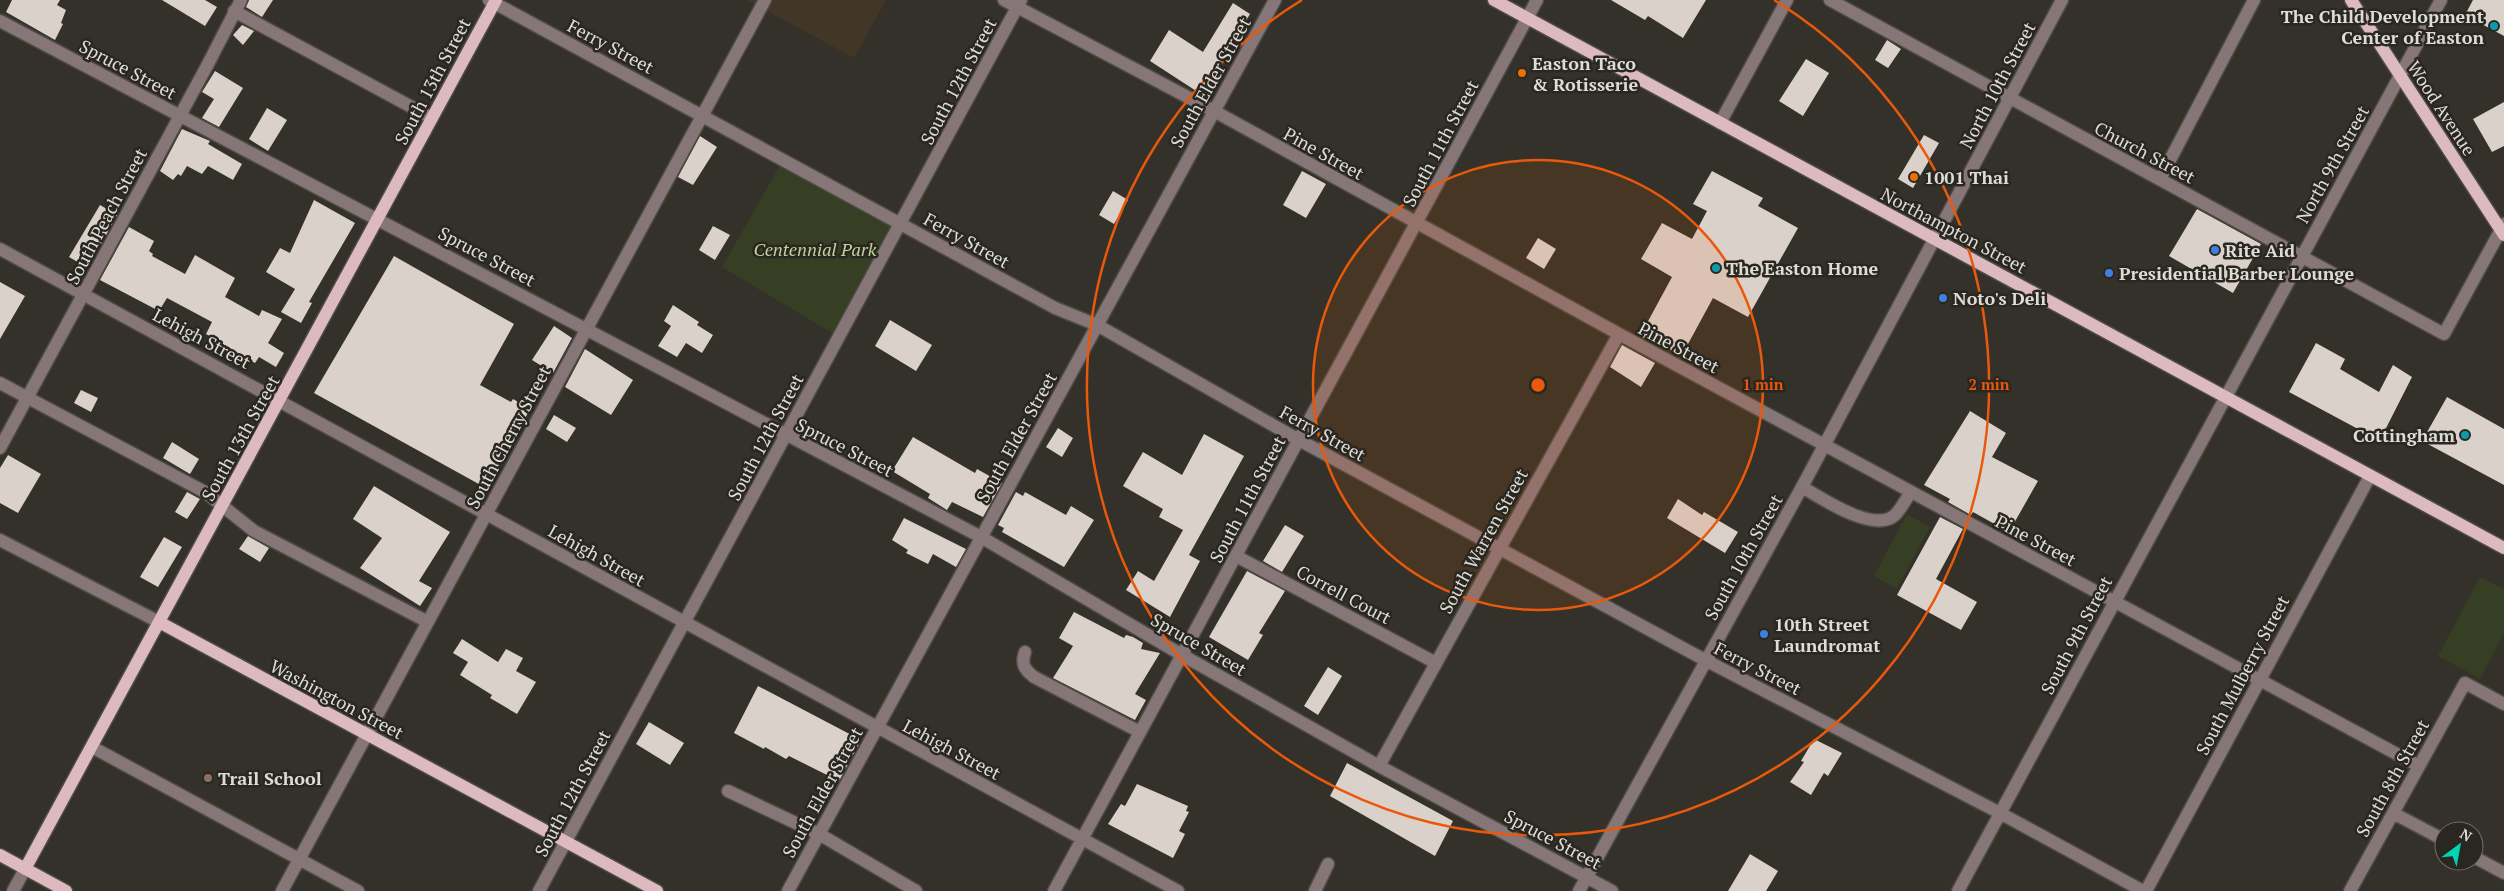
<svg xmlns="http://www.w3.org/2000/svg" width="2504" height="891" viewBox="0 0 2504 891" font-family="'PT Serif',serif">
	<rect width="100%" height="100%" fill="#333129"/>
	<!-- commercial -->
	<path fill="#423627" d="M747 0H886L854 58Z"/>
	<!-- green -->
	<path fill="#363f23" d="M783 160 900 224 839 337 722 267Z
		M1907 514 1930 527 1897 589 1874 576Z
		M2480 577 2504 589V633L2480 679 2438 656Z"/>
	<!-- building -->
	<path fill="#dbd1cb" d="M12 0H60L57 5 66 10 61 23 63 24 55 40 6 12Z
		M162 0H205L217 7 205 26Z
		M249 0H273L262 17 246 7Z
		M1611 0H1706L1683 38 1648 16 1645 20Z
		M2473 0H2504V36L2465 15Z
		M1233 3 1250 14 1217 67 1224 71 1207 98 1150 61 1169 30 1203 52Z
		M242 25 254 31 243 45 233 35Z
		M1887 40 1901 49 1888 68 1875 60Z
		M1806 59 1829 73 1803 116 1779 101Z
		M215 71 243 88 219 127 202 118 214 99 202 92Z
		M2504 102V146L2492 152 2473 119Z
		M267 108 287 120 268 151 249 139Z
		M182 129 210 141 208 144 242 164 233 180 208 166 202 174 187 166 181 176 178 174 173 180 160 171Z
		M1924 135 1939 143 1913 188 1898 179Z
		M700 136 717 147 693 185 678 177Z
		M1302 171 1326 184 1306 218 1283 205Z
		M1712 171 1763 198 1758 206 1798 228 1748 317 1713 298 1682 355 1640 336 1672 277 1641 259 1662 223 1692 239 1707 211 1693 204Z
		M1113 191 1128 200 1114 224 1099 215Z
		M314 200 355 223 309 302 312 303 301 323 281 312 295 289 266 272 280 248 290 253Z
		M100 205 117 215 88 268 69 257Z
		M2197 209 2261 244 2233 293 2169 256Z
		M713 226 730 235 715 260 699 250Z
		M129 227 154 241 149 251 153 254 152 256 185 274 195 255 235 278 225 297 259 316 262 310 282 319 268 343 284 353 276 367 259 357 255 363 206 334 212 322 167 298 159 311 100 280Z
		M1538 238 1556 249 1544 269 1526 258Z
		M394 256 514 324 480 385 511 402 513 399 530 409 518 431 515 429 495 464 499 465 486 488 314 393Z
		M0 282 25 296 0 339Z
		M673 305 699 322 697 325 713 335 702 353 686 343 677 357 658 346 671 326 664 321Z
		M890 320 932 345 916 371 875 346Z
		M554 326 572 338 553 373 532 360Z
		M2316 343 2345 359 2340 369 2379 392 2393 365 2412 377 2381 438 2358 429 2289 392Z
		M1622 345 1655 363 1641 387 1610 367Z
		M585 349 633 380 611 415 565 387Z
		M81 390 98 398 91 412 74 403Z
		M2447 397 2504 429V485L2422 441Z
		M1970 411 2006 433 1992 457 2038 481 2009 532 1973 512 1971 515 1948 502 1950 499 1924 485Z
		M554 415 576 428 567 442 546 429Z
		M1058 428 1073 438 1062 457 1046 447Z
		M1204 434 1244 456 1189 555 1200 561 1170 617 1126 590 1138 571 1154 581 1183 530 1159 517 1163 509 1123 486 1143 452 1182 475Z
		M913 437 975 473 977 469 1002 483 983 517 952 502 947 510 928 498 930 494 892 471Z
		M172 442 199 459 190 474 163 458Z
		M8 455 41 474 18 513 0 503V468Z
		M374 486 450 532 419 581 432 588 420 606 360 568 382 538 353 519Z
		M187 492 200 499 187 519 175 512Z
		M1016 492 1023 496 1025 492 1066 515 1071 506 1094 520 1064 567 1002 532 1004 528 998 525Z
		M1678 499 1702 515 1704 512 1738 532 1725 553 1667 518Z
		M1940 517 1963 529 1936 579 1977 602 1961 630 1897 595Z
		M904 518 966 549 956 567 933 554 928 564 906 553 908 550 892 540Z
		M1285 525 1304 536 1282 572 1263 561Z
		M248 536 269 548 260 562 239 549Z
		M164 537 182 547 158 587 140 577Z
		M1247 571 1285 591 1259 633 1263 635 1248 660 1209 637Z
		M1074 612 1124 638 1126 635 1133 637 1143 643 1141 649 1160 653 1135 694 1146 700 1135 720 1053 678 1073 646 1059 638Z
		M462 639 498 662 506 649 523 658 516 671 536 682 517 714 490 698 492 695 460 675 468 662 453 653Z
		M1328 667 1342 676 1318 715 1304 706Z
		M758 686 861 740 839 781 789 756 786 759 765 747 764 749 734 733Z
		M649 722 684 743 670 765 636 744Z
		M1814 739 1842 753 1828 776 1824 773 1811 795 1790 782 1804 762 1801 761Z
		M1347 763 1453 821 1435 856 1330 796Z
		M1137 784 1188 806 1186 811 1189 812 1179 831 1185 834 1173 858 1108 824 1121 804 1125 806Z
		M1750 854 1778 871 1766 891H1728Z"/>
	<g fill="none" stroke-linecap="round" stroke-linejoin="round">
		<defs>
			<path id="minor" d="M489 0 1055 308 1097 325 1299 440 1705 660 2000 813 2143 891
				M1004 0 1214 111 1619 334 2419 766
				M1830 0 2444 334 2504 224
				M234 11 432 118
				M0 21 981 537 1182 655 1379 766 1612 891
				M1720 123 1787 0
				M2160 179 2254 0
				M0 249 1178 891
				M0 383 205 492 254 531 428 622
				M0 448 208 64 241 0
				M1802 487C1821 498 1874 534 1895 515 1901 509 1906 499 1911 492
				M0 540 159 622
				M1236 556 1436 663
				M1025 652C1021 664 1024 669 1034 677L1140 732
				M92 747 358 891
				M1379 766 1619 334
				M728 791 819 834 916 891
				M2393 813 2444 840
				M2474 857 2504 873
				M13 891 25 869
				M282 891 765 0
				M539 891 1021 0
				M788 891 1275 0
				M1054 891 1537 0
				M1315 891 1328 864
				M1579 891 1802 487 2062 0
				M1958 891 2441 0
				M2146 891 2370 476
				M2350 891 2465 683 2504 704"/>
			<path id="major" d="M1494 0 2504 548
				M2351 0 2504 235
				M159 622 657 891
				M0 855 66 891
				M25 869 496 0"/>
		</defs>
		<!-- minor casing -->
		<use href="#minor" stroke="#4e4c45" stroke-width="15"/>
		<!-- major casing -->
		<use href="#major" stroke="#4e4c45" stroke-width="15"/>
		<!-- minor -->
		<use href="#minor" stroke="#877678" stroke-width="12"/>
		<!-- major -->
		<use href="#major" stroke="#ddbac0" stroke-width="12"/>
	</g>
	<!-- distance rings -->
	<circle cx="1538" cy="385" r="225" fill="#e8590c" fill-opacity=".12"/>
	<g fill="none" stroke="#e8590c" stroke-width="2.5">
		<circle cx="1538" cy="385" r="225"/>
		<path d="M1774 0A451 451 0 1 1 1302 0"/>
	</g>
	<!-- markers -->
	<g fill="#0f9aa8" stroke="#29271f" stroke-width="2">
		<circle cx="2494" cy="26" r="5"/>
		<circle cx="1716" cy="268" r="5"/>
		<circle cx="2465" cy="435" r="5"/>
	</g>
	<g fill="#e8710a" stroke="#29271f" stroke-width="2">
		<circle cx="1522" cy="73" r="5"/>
		<circle cx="1914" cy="177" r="5"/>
	</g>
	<g fill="#3f7fe0" stroke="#29271f" stroke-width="2">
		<circle cx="2215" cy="250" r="5"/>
		<circle cx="2109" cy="273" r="5"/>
		<circle cx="1943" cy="298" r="5"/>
		<circle cx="1764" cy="634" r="5"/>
	</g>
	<circle fill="#8d6e63" stroke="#29271f" stroke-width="2" cx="208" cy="778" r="5"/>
	<g text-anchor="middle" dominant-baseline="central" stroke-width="5" stroke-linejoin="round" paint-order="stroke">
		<!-- poi labels -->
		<g font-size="18" font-weight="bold" fill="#dddcd7" stroke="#29271f" text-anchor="start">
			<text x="2484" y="16" text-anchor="end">The Child Development<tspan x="2484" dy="21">Center of Easton</tspan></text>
			<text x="1532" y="63">Easton Taco<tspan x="1532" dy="21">&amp; Rotisserie</tspan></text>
			<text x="1924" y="177">1001 Thai</text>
			<text x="2225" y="250">Rite Aid</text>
			<text x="1726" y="268">The Easton Home</text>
			<text x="2119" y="273">Presidential Barber Lounge</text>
			<text x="1953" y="298">Noto's Deli</text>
			<text x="2455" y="435" text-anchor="end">Cottingham</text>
			<text x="1774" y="624">10th Street<tspan x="1774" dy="21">Laundromat</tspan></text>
			<text x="218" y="778">Trail School</text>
		</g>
		<!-- street labels -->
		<g font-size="18" fill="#dddcd7" stroke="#29271f">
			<text transform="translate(611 46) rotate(28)">Ferry Street</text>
			<text transform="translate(128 69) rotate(28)">Spruce Street</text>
			<text transform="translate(432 81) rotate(-62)">South 13th Street</text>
			<text transform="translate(958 81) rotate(-62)">South 12th Street</text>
			<text transform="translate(1210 82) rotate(-61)">South Elder Street</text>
			<text transform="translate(1997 85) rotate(-62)">North 10th Street</text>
			<text transform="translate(2442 108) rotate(57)">Wood Avenue</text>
			<text transform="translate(1440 143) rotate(-62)">South 11th Street</text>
			<text transform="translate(2145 152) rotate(28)">Church Street</text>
			<text transform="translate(1324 153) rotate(29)">Pine Street</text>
			<text transform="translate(2332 164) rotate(-61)">North 9th Street</text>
			<text transform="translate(106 216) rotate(-62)">South Peach Street</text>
			<text transform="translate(1954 230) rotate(28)">Northampton Street</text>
			<text transform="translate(967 240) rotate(29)">Ferry Street</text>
			<text transform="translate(487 256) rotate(28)">Spruce Street</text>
			<text transform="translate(202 338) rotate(28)">Lehigh Street</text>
			<text transform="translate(1679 347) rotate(28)">Pine Street</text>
			<text transform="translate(1323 433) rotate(29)">Ferry Street</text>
			<text transform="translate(508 437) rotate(-62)">South Cherry Street</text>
			<text transform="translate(765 437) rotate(-62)">South 12th Street</text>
			<text transform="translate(1016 437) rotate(-61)">South Elder Street</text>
			<text transform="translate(240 438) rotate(-61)">South 13th Street</text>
			<text transform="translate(845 447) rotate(27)">Spruce Street</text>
			<text transform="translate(1247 499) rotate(-62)">South 11th Street</text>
			<text transform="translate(2036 540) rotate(28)">Pine Street</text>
			<text transform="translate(1483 541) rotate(-61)">South Warren Street</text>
			<text transform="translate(597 555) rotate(29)">Lehigh Street</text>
			<text transform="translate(1743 557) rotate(-61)">South 10th Street</text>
			<text transform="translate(1344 594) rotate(28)">Correll Court</text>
			<text transform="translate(2076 635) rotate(-62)">South 9th Street</text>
			<text transform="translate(1199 644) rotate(30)">Spruce Street</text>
			<text transform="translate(1758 668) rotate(27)">Ferry Street</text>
			<text transform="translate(2242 675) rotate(-62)">South Mulberry Street</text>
			<text transform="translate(337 699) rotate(28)">Washington Street</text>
			<text transform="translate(952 749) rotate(28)">Lehigh Street</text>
			<text transform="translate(2392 778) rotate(-61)">South 8th Street</text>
			<text transform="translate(822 792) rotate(-61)">South Elder Street</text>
			<text transform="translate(572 793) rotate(-62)">South 12th Street</text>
			<text transform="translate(1553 839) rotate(28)">Spruce Street</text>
		</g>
		<!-- park labels -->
		<g font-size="18" font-style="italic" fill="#bfd39a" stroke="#29271f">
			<text x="815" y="249">Centennial Park</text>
		</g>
	</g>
	<circle cx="1538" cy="385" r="8" fill="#e8590c" stroke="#29271f" stroke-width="2.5"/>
	<g font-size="15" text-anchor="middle" font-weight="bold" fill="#e8590c" stroke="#29271f" stroke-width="5" stroke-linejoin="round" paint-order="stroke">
		<text x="1763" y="390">1 min</text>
		<text x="1989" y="390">2 min</text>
	</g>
	<!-- north arrow -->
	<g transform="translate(2459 846) rotate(32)"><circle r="24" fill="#29271f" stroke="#716f69"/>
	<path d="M0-4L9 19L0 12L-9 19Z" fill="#01d5b6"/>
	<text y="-8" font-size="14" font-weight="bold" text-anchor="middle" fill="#dddcd7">N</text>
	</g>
</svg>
